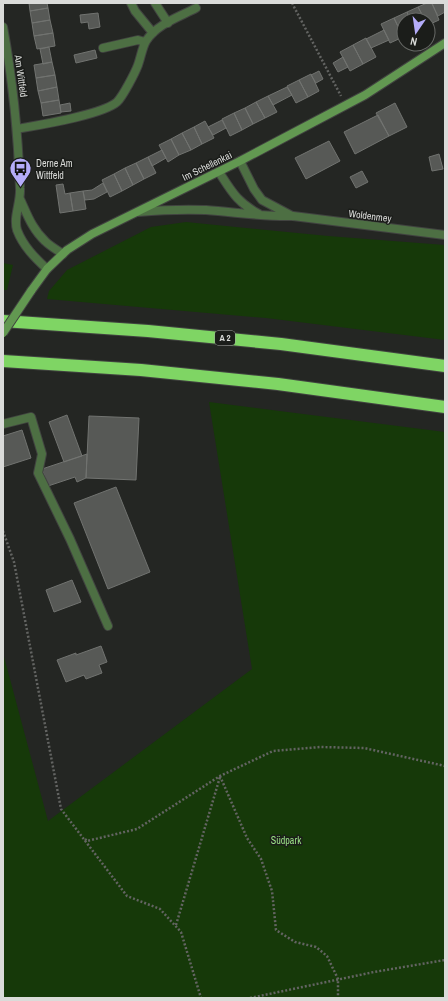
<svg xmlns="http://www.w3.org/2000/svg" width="448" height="1001" viewBox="0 0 448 1001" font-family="'Archivo Narrow',sans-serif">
	<rect width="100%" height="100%" fill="#242623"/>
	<!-- green -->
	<path fill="#163909" d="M186 222 328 236 445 245V340L266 318 47 299 49 291 67 270 151 227Z
		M3 263 13 265 7 290H3Z
		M209 402 445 432V998H3V653L48 821 252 669Z"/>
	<!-- building -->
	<path fill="#575956" stroke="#717370" d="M29 3H47L48 8 30 11Z
		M427 3H432L439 20 428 25V20H425L418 7Z
		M434 3H445V12L438 16 432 4Z
		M418 7 425 20H410L407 12Z
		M48 8 50 20 32 23 30 11Z
		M407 12 410 20H404V36L403 37 394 18Z
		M98 13 100 27 89 29 88 22 81 23 80 15Z
		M394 18 403 37 390 43 381 24Z
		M50 20 53 33 34 36 32 23Z
		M384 30 389 40 371 48 366 39Z
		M53 33 55 46 37 49 34 36Z
		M366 38 376 57 363 64 353 45Z
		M353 45 363 64 350 71 340 52Z
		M49 47 52 62 43 64 40 49Z
		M95 50 97 58 76 63 74 55Z
		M343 57 348 67 338 72 333 63Z
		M52 62 55 75 36 78 34 65Z
		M319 71 323 79 316 83 311 75Z
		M311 74 319 91 308 97 299 80Z
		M55 75 57 87 38 91 36 78Z
		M299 80 308 97 296 103 287 86Z
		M57 87 59 100 41 103 38 91Z
		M287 87 292 95 273 105 268 96Z
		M268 96 277 112 265 118 256 102Z
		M59 100 61 113 43 116 41 103Z
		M256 102 265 118 253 124 245 108Z
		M70 103 71 111 61 112 60 105Z
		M395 103 407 127 389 136 376 113Z
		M245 108 253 124 242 130 234 113Z
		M234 113 242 130 230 136 222 119Z
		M378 115 389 136 355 154 344 132Z
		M222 120 226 128 213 135 208 127Z
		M205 121 214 138 202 144 194 127Z
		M194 127 202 144 191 150 182 133Z
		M182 133 191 150 179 155 171 139Z
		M171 139 179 155 168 162 159 145Z
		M329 141 340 161 306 179 295 158Z
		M162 150 166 158 152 166 148 157Z
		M439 154 443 169 432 171 429 157Z
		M148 157 156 173 144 179 136 163Z
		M136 163 144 179 133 185 125 168Z
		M125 168 133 185 122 191 114 174Z
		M362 171 368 182 356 188 350 177Z
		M114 174 122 191 110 197 102 180Z
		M103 183 107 192 94 199 85 200 83 191 92 190Z
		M63 184 65 194 70 193 73 211 60 213 56 185Z
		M83 191 86 209 73 211 70 193Z
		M67 415 82 456 64 462 49 422Z
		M89 416 139 418 136 480 86 478Z
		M22 430 31 458 3 467V436Z
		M87 454 86 478 77 482 75 477 48 486 42 469Z
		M116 487 150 572 108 589 74 503Z
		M72 580 81 602 54 612 46 590Z
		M101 646 107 662 99 665 102 673 86 679 84 675 66 682 57 660 76 653V655Z"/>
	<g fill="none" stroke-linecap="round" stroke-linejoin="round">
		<defs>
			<path id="lane" d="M131 3 135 11 153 33
				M155 3 168 23
				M103 48 138 40 145 42
				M17 129C39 125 102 115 117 102 123 96 135 73 138 65 141 57 142 48 146 41 157 24 179 17 196 8
				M3 424 31 417 42 454 38 473 70 539 108 626"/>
			<path id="street" d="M3 27C13 81 18 134 20 188 21 202 13 217 17 230 23 246 35 258 47 269
				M240 161 254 189 262 200 292 216
				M219 172C232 192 237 202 259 214
				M20 199C27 214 32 229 45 241 50 246 57 250 63 254
				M138 212C161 210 183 209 206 210 235 212 264 217 293 216L445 235"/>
			<path id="secondary" d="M31 291 47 269 67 250 92 234 240 161 365 95 445 43"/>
			<path id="highway" d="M3 321 148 331 281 344 445 366
				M3 361 141 370 278 384 445 407"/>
		</defs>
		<!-- lane casing -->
		<use href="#lane" stroke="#414340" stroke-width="10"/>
		<!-- street casing -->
		<use href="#street" stroke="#414340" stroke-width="10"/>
		<!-- secondary casing -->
		<use href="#secondary" stroke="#414340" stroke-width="10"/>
		<!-- highway casing -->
		<use href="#highway" stroke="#414340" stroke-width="14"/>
		<!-- path -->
		<path stroke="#636462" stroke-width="2.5" stroke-dasharray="2 2" stroke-linecap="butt" d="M292 3 341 96
			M3 531 14 562 61 809 127 896 160 909 181 932 201 998
			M220 776 247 838 261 859 272 891 276 930 295 942 316 947 327 956 338 979V998
			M85 839 87 841 137 829 220 776 273 751 320 747 364 748 445 766
			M176 925 220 777
			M250 998 374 972 445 960"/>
		<!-- lane -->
		<use href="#lane" stroke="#4d6f43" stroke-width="8"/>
		<!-- street -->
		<use href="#street" stroke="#4d6f43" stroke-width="8"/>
		<!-- secondary -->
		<use href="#secondary" stroke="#629851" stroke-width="8"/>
		<!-- highway -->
		<use href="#highway" stroke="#7fd564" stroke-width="12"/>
		<defs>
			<path id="secondary-bridge" d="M3 333 31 291"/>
		</defs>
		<!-- secondary-bridge casing -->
		<use href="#secondary-bridge" stroke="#414340" stroke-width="10" stroke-linecap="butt"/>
		<!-- secondary-bridge -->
		<use href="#secondary-bridge" stroke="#629851" stroke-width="8"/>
	</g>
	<!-- icons -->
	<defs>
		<symbol id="bus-pin" viewBox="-11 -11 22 30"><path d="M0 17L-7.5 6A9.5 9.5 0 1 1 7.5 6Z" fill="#b4acf9" stroke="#1b1d1a"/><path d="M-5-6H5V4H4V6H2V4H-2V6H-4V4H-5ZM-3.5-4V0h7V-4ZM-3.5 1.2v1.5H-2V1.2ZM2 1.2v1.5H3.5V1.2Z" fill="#111"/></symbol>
	</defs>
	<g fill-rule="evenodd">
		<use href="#bus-pin" x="8" y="156" width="25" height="34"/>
	</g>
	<g text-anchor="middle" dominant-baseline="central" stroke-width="3" stroke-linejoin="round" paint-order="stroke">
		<!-- shield labels -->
		<rect fill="#1b1d1a" stroke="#a1a2a0" stroke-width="1" x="215" y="331" width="20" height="14" rx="3"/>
		<g font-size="9" font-weight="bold" fill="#dadbd9">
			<text x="225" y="338">A 2</text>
		</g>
		<!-- street labels -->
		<g font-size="10" fill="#dadbd9" stroke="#1b1d1a">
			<text transform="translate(21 76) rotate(82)">Am Wittfeld</text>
			<text transform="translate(207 166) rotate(-26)">Im Schellenkai</text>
			<text transform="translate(370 216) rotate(7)">Woldenmey</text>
		</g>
		<!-- poi labels -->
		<g font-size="10" fill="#dadbd9" stroke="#1b1d1a" text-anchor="start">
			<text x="36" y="163">Derne Am<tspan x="36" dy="12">Wittfeld</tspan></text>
		</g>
		<!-- park labels -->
		<g font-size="10" fill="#99df84" stroke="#1b1d1a">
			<text x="286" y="840">Südpark</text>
		</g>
	</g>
	<!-- border -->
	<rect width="448" height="1001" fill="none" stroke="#dadbd9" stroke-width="8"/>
	<!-- north arrow -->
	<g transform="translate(416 32) rotate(193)"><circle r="19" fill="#1b1d1a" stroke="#676966"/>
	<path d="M0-3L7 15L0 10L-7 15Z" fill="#b4acf9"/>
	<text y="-6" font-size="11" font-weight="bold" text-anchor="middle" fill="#dadbd9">N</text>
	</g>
</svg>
